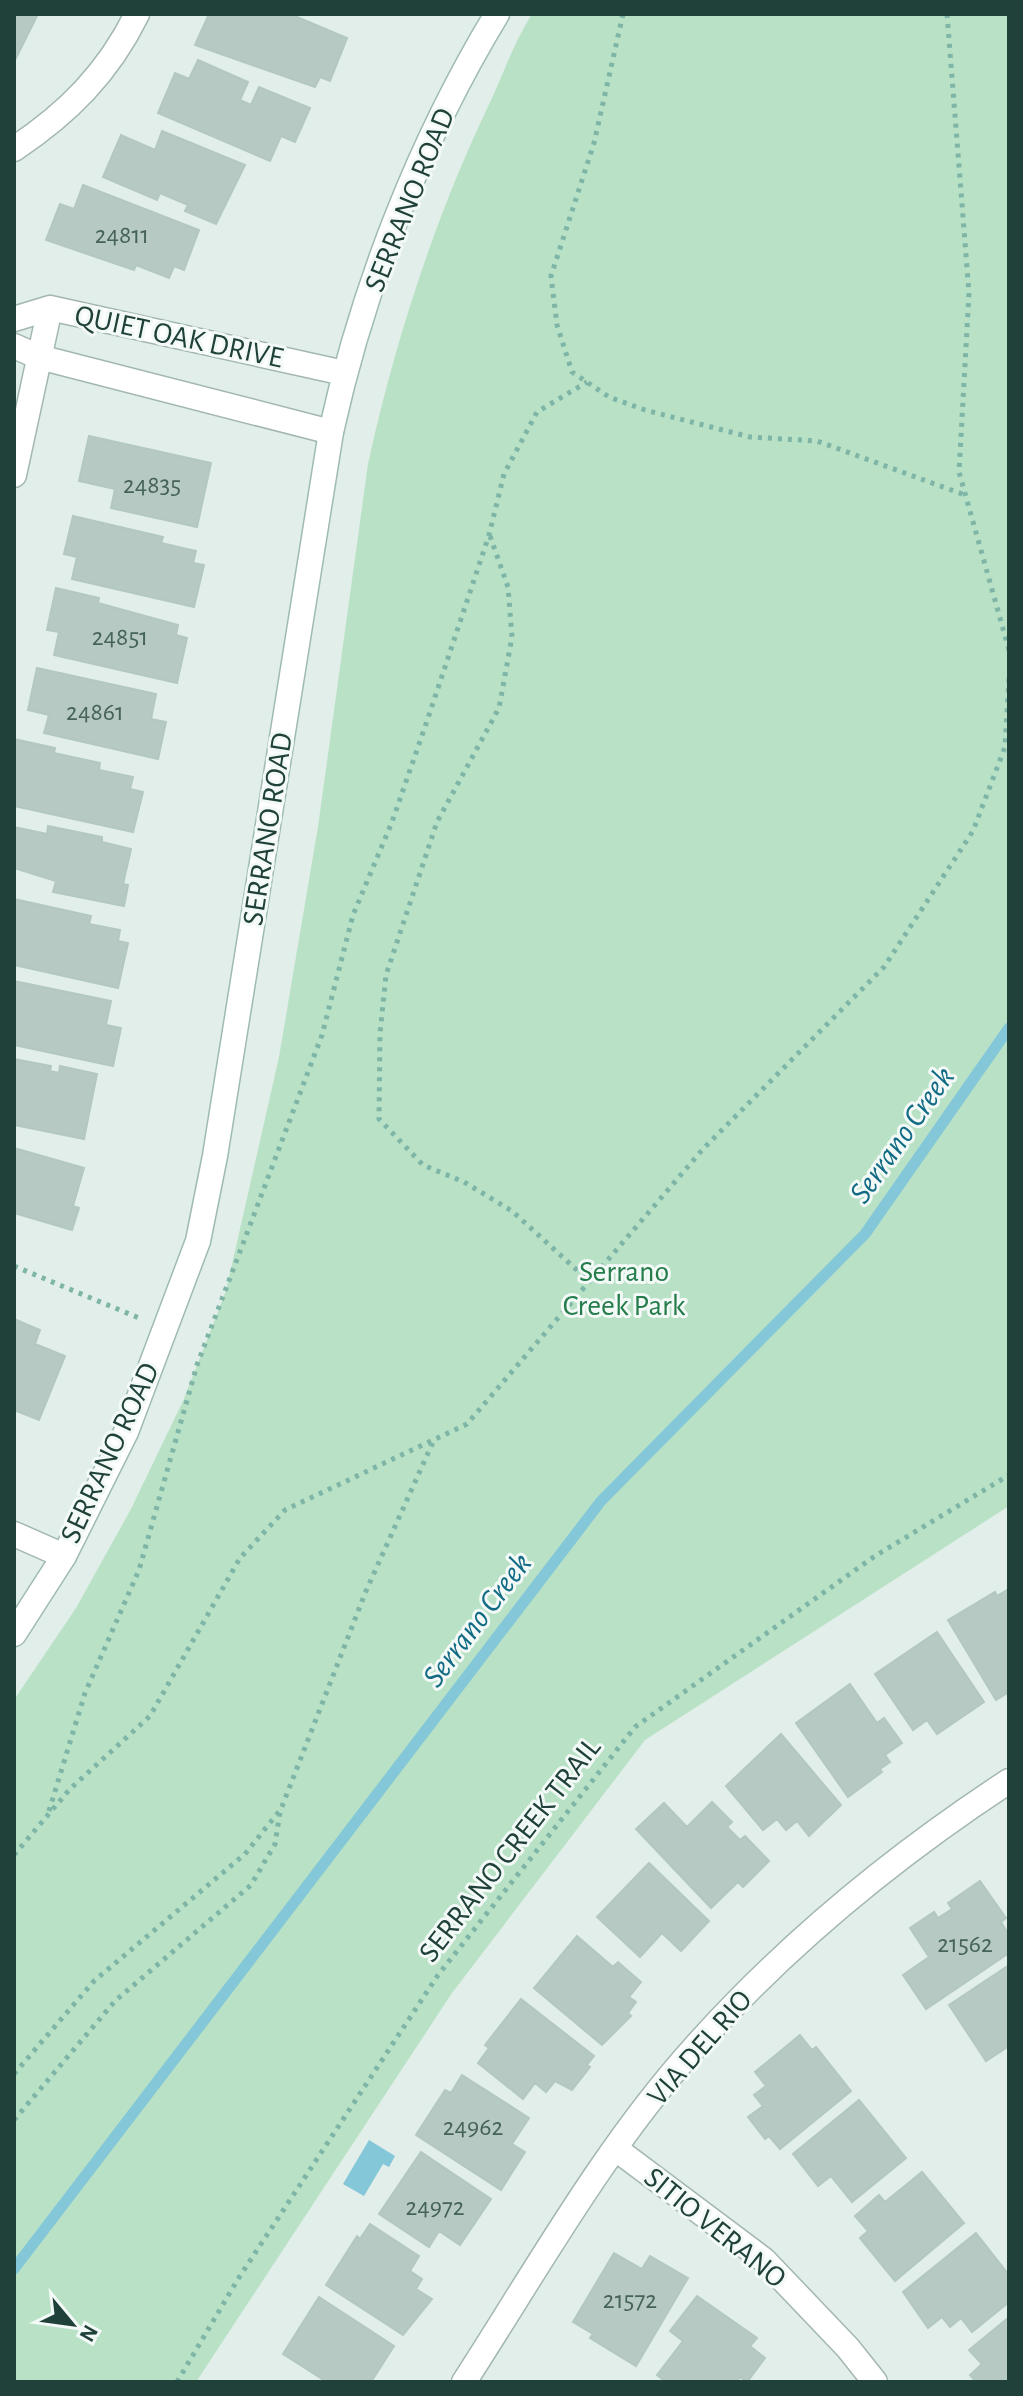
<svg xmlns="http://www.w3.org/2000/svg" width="1023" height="2396" viewBox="0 0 1023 2396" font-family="'Alegreya Sans',sans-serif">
	<rect width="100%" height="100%" fill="#e1eee9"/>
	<!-- green -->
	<path fill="#b8e1c5" d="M532 14H1009V1506L645 1740 452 1993 196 2382H14V1700L76 1608 131 1509 183 1401 226 1291 279 1057 318 827 368 464C396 337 436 214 493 96 505 69 516 39 532 14Z"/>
	<!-- water -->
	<path fill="#83c7d9" d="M369 2140 395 2156 389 2167 383 2164 364 2196 343 2184Z"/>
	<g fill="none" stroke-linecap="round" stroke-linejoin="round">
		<!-- stream -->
		<path stroke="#83c7d9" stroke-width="11" d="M14 2269 601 1501 865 1234 1009 1028"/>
	</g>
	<!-- building -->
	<path fill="#b6c9c2" stroke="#b3c8c0" stroke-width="2" d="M14 14H38L14 62Z
		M209 14H290L347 38 330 81 320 77 315 87 195 45Z
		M198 60 248 82 240 100 251 105 259 87 310 108 295 142 281 136 270 161 158 113 175 73 189 79Z
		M162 131 245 165 216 224 185 211 188 205 160 193 157 200 103 177 121 135 155 150Z
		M83 185 199 230 184 270 174 266 169 278 136 265 134 270 46 240 60 204 74 209Z
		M89 436 211 463 197 527 111 508 115 489 79 481Z
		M73 516 163 537 161 543 196 551 193 563 204 565 194 607 72 579 77 557 64 554Z
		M56 588 99 598 98 603 178 625 176 635 187 638 177 683 54 655 59 632 47 630Z
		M37 668 156 694 151 719 166 722 158 759 44 733 49 715 28 710Z
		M14 739 55 748 54 753 100 763 99 770 133 777 130 789 143 792 133 832 14 806Z
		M48 826 102 837V842L131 849 123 884 128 885 124 906 53 892 56 881 14 868V827L47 834Z
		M14 899 91 916 89 924 120 930 118 941 128 943 118 988 14 965Z
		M14 981 111 1001 106 1025 121 1028 113 1066 14 1045Z
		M14 1059 51 1066 50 1071 59 1073 60 1066 97 1074 84 1139 14 1125Z
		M14 1148 84 1168 73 1206 79 1208 72 1230 14 1213Z
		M14 1319 40 1330 35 1344 65 1356 39 1420 14 1410Z
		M1009 1589V1692L996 1700 948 1620 995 1592 997 1596Z
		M937 1632 984 1702 937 1734 927 1720 913 1730 875 1674Z
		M850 1684 877 1723 884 1718 902 1743 885 1755 890 1762 880 1769 882 1772 848 1797 796 1723Z
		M781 1734 841 1805 809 1836 797 1821 786 1830 777 1819 763 1830 726 1786Z
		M712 1802 732 1822 727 1827 740 1840 745 1836 769 1861 743 1887 738 1882 711 1908 636 1829 664 1803 687 1827Z
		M649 1863 709 1921 681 1951 662 1933 640 1957 597 1917Z
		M980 1881 1006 1918 1001 1922 1009 1935V1953L926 2009 903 1975 929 1957 910 1928 934 1912 938 1918 952 1909 948 1903Z
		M577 1936 613 1967 618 1962 641 1982 629 1997 636 2002 628 2013 631 2016 602 2045 534 1988Z
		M1009 1965V2046L986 2061 949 2005Z
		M521 1999 594 2056 587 2065 590 2067 572 2090 555 2081 546 2092 535 2083 523 2099 478 2063 489 2048 485 2045Z
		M800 2035 812 2050 816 2047 851 2091 780 2149 769 2136 765 2139 748 2117 763 2106 754 2095 766 2086 755 2072Z
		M462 2075 529 2118 512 2144 525 2152 501 2190 416 2135 445 2090 451 2093Z
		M859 2100 906 2158 852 2202 831 2176 818 2186 793 2154Z
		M421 2152 491 2199 460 2245 439 2231 429 2247 379 2214Z
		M922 2172 964 2223 895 2281 860 2238 868 2231 855 2216 879 2195 885 2202Z
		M370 2224 419 2256 410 2271 422 2279 416 2289 432 2299 403 2335 326 2285 357 2236 360 2239Z
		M976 2233 1009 2275V2302L972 2332 961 2318 950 2327 942 2317 928 2328 903 2292Z
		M614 2253 642 2269 650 2256 688 2278 636 2366 590 2338 593 2334 573 2322Z
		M697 2296 757 2338 750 2346 765 2358 747 2382 740 2377 736 2382H666L657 2375 683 2341 670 2331Z
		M319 2297 394 2346 371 2382H321L322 2379 283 2354Z
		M1009 2317V2382H976L970 2375 982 2364 969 2350Z"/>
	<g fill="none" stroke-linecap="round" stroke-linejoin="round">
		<defs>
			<path id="street" d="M14 149C68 113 108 73 137 14
				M14 319 50 308 344 373
				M14 346 39 357 331 432
				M14 475 50 308
				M14 1534 64 1556
				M616 2149 764 2260 848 2348 875 2382
				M464 2382C537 2269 605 2147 695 2047 787 1944 893 1857 1009 1781"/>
			<path id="secondary" d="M14 1634 64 1556 126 1432 198 1241 215 1156 331 432C363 287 420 141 497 14"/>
		</defs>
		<!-- street casing -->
		<use href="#street" stroke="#a3b7b1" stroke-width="27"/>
		<!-- secondary casing -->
		<use href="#secondary" stroke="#9ebbb2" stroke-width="27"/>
		<!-- path -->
		<path stroke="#7eb5a6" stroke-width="5" stroke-dasharray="4 6" stroke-linecap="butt" d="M623 14 594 143 551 276 557 325 572 372 609 397 645 410 750 437 817 441 965 495
			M947 14 969 293 959 472 1009 650
			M490 536 508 587 512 637 499 708 437 822 386 975 380 1033 379 1119 423 1165 464 1182 512 1211 589 1281
			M14 1266 139 1318
			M49 1811 85 1693 139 1570 197 1365 322 1035 353 915 392 822 427 721 489 535 504 474 537 412 587 382
			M14 1855 70 1789 150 1716 240 1558 285 1510 467 1424 703 1149 884 967 973 831 1005 747 1009 678
			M14 2074 94 1981 245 1854 281 1809 366 1591 433 1442
			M14 2120 115 2001 251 1885 275 1844 280 1812
			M177 2382 238 2279 438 1975 635 1727 875 1556 1009 1475"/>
		<!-- street -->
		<use href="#street" stroke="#fff" stroke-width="24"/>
		<!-- secondary -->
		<use href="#secondary" stroke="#fff" stroke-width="24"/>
	</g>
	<g text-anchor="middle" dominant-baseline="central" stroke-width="6" stroke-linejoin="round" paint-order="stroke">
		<!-- number labels -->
		<g font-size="26" fill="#45635b">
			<text x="122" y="235">24811</text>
			<text x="152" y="485">24835</text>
			<text x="120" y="637">24851</text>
			<text x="95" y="712">24861</text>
			<text x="965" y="1944">21562</text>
			<text x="473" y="2127">24962</text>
			<text x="435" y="2207">24972</text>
			<text x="630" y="2300">21572</text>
		</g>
		<!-- street labels -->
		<g font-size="30" fill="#1f4139" stroke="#f2f9f6">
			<text transform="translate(410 200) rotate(-68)">SERRANO ROAD</text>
			<text transform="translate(179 337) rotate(12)">QUIET OAK DRIVE</text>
			<text transform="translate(268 829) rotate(-81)">SERRANO ROAD</text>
			<text transform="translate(110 1453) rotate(-65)">SERRANO ROAD</text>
			<text transform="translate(510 1850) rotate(-52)">SERRANO CREEK TRAIL</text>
			<text transform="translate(700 2048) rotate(-49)">VIA DEL RIO</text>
			<text transform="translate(715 2228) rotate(39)">SITIO VERANO</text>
		</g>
		<!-- park labels -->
		<g font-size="30" fill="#247c4b" stroke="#f2f9f6">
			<text x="624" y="1272">Serrano<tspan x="624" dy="34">Creek Park</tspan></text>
		</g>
		<!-- water labels -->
		<g font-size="32" font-style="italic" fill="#126b84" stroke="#f2f9f6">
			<text transform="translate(902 1135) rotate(-55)">Serrano Creek</text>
			<text transform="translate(477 1620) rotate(-53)">Serrano Creek</text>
		</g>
	</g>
	<!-- border -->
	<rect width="1023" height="2396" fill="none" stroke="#1f4139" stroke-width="32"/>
	<!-- north arrow -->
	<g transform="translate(72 2324) rotate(119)" stroke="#f2f9f6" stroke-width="6" paint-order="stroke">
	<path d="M0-6L14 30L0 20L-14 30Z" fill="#1f4139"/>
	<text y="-12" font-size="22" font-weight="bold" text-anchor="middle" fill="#1f4139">N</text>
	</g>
</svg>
